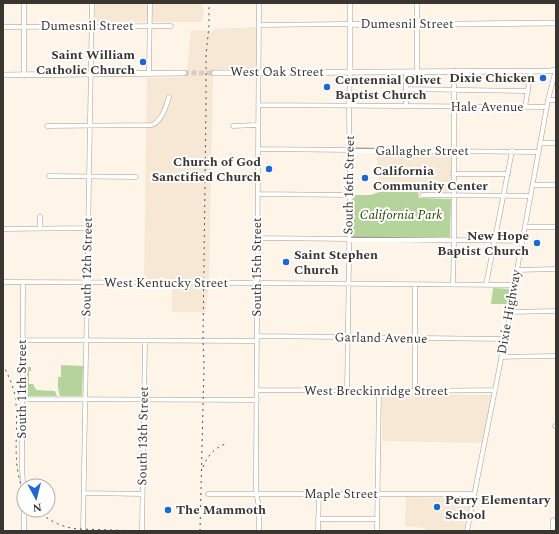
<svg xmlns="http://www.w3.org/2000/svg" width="559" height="534" viewBox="0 0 559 534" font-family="Spectral,serif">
	<rect width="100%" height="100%" fill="#fef4e8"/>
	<!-- built -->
	<path fill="#f6e8d5" d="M95 3H201L204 10 202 22H95Z
		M258 27 256 69 213 70 209 280 206 312H172V280L144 279 147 78 183 77 187 70 191 30 213 31 214 29Z
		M377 153 451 154V193L379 192Z
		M382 393 491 395 483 443 382 441Z
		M406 497 470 498 464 531H425V528L405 526Z"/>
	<!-- green -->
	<path fill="#b5d49c" d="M379 192H418L419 198 451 199 450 237H353L352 235 353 195H371Z
		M493 288 511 289 508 304H491Z
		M61 365 83 366 82 396H60L58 388V377H61Z
		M27 367H31V371H29V384H33L35 388 37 390 55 391 57 396H27Z"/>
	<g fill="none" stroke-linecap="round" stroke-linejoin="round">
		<!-- major-tunnel -->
		<path stroke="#d7cec3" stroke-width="5" stroke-dasharray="5 2.5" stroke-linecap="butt" d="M184 73H214"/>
		<defs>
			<path id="minor" d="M24 3V74
				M259 3 256 471V490L259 508V531
				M259 25 345 24H350V3
				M3 27 171 26
				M417 72V3
				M149 73 150 3
				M406 89 525 91 528 92
				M548 100H556
				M258 105 547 107
				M406 106V72
				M525 107 531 71
				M47 126 152 125C162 121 166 106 169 97
				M233 126 258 125
				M541 143H556
				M258 149 539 152
				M453 174H508
				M49 176 136 177
				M533 185H556
				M258 194 349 195
				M422 195 531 196
				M525 227H556
				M40 228V216
				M3 229 88 228
				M258 238 522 241
				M517 270 556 269
				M3 282 257 283
				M23 282 22 469 24 496
				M262 283 515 285
				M453 285 454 240V71
				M486 285 512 151
				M510 312 556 311
				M257 336 505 339
				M23 340 257 341
				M501 357 556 356
				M257 390 415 391 495 390
				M347 391 350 192 349 106 350 72
				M415 391V285
				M22 399 257 400
				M555 426H556
				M84 493 142 494
				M208 494H474
				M318 519H377
				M24 531V510
				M83 531 92 3
				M142 531 145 341
				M318 531 319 494
				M377 531 379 391
				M467 531 514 294 517 270 548 100 556 69
				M553 531V520"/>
			<path id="major" d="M350 72V24L368 25 556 23
				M214 73 549 71 556 70
				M3 75 184 73"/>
		</defs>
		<!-- minor casing -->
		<use href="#minor" stroke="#a69d91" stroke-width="5"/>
		<!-- major casing -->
		<use href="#major" stroke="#a69d91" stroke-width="6"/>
		<!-- minor -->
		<use href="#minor" stroke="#fff" stroke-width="4"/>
		<!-- major -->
		<use href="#major" stroke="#fff" stroke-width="5"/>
		<!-- rail -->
		<path stroke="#57524d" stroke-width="1" stroke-dasharray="2 4" stroke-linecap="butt" d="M3 364C8 375 13 385 15 396 20 428 10 462 24 492
			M203 467C208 454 216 447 228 443
			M37 510C49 521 63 528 79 529L142 531
			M200 531 204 365 203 339 206 106V56L209 25V3"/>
	</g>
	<!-- markers -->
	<g fill="#1e66d1" stroke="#fff" stroke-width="1.5">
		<circle cx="143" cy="62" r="4"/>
		<circle cx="543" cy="78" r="4"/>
		<circle cx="327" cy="87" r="4"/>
		<circle cx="269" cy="169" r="4"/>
		<circle cx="365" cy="178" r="4"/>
		<circle cx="537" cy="243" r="4"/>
		<circle cx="286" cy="262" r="4"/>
		<circle cx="437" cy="507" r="4"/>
		<circle cx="168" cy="510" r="4"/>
	</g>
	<g text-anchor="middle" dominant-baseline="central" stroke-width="4" stroke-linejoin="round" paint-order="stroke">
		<!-- street labels -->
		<g font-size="13" fill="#393531" stroke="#fff">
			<text x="407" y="24">Dumesnil Street</text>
			<text x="87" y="26">Dumesnil Street</text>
			<text x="277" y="72">West Oak Street</text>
			<text x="487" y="107">Hale Avenue</text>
			<text x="422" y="151">Gallagher Street</text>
			<text transform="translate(349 185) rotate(-89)">South 16th Street</text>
			<text transform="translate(87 267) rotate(-89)">South 12th Street</text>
			<text transform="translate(257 267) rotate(-90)">South 15th Street</text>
			<text x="166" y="283">West Kentucky Street</text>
			<text transform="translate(509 312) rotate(-80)">Dixie Highway</text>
			<text transform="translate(381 338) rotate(1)">Garland Avenue</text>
			<text transform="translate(22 389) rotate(-90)">South 11th Street</text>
			<text x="376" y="391">West Breckinridge Street</text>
			<text transform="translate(143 436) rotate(-89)">South 13th Street</text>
			<text x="341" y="494">Maple Street</text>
		</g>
		<!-- poi labels -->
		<g font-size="13" font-weight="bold" fill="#393531" stroke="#fff" text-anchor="start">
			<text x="135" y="55" text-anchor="end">Saint William<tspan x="135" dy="15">Catholic Church</tspan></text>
			<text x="535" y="78" text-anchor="end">Dixie Chicken</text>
			<text x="335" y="80">Centennial Olivet<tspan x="335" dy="15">Baptist Church</tspan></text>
			<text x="261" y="162" text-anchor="end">Church of God<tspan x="261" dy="15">Sanctified Church</tspan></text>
			<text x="373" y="171">California<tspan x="373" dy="15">Community Center</tspan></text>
			<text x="529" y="236" text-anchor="end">New Hope<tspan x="529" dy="15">Baptist Church</tspan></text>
			<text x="294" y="255">Saint Stephen<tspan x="294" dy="15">Church</tspan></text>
			<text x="445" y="500">Perry Elementary<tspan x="445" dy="15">School</tspan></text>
			<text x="176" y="510">The Mammoth</text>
		</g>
		<!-- park labels -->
		<g font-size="13" font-style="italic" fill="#274401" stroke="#fff">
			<text x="401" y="215">California Park</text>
		</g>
	</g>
	<!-- border -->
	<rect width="559" height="534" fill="none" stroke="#393531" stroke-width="8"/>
	<!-- north arrow -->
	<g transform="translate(36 498) rotate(173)"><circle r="19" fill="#ffffff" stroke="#b0aead"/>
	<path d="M0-3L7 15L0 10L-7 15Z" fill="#1e66d1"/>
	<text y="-6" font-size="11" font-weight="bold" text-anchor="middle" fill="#393531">N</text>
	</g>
</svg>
